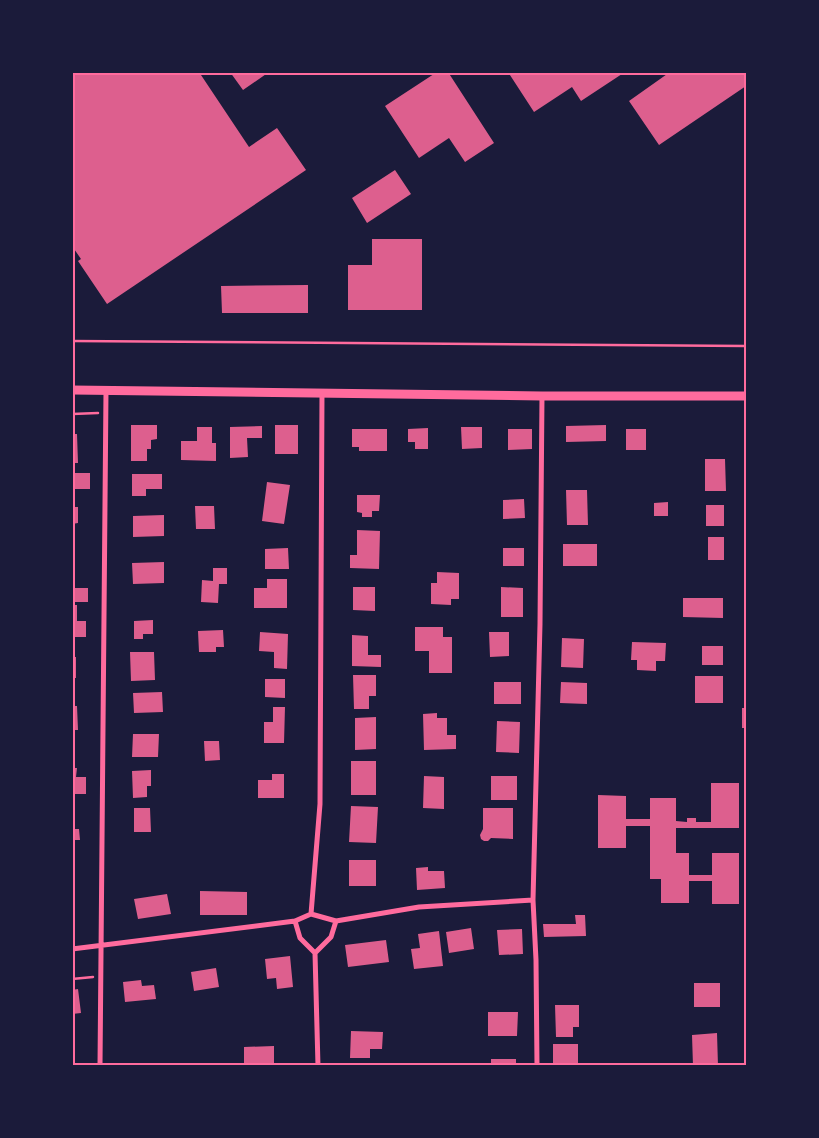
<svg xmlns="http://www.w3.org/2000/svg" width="819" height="1138" viewBox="0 0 819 1138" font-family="'Exo 2',sans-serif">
	<rect width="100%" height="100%" fill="#1b1b3a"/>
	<!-- building -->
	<path fill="#dd5f8e" d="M72 72H199L249 147 277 128 306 170 107 304 78 261 81 259 72 246Z
		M230 72H269L243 90Z
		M437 72H448L494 143 465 162 449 138 419 158 385 106Z
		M508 72H625L581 101 572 87 534 112Z
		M670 72H746V86L659 145 629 101Z
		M395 170 411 194 367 223 352 198Z
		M372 239H422V310H348V265H372Z
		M308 285V313H222L221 286Z
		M131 425H157V439L151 440V449H147V461H131Z
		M275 425H298V454H275Z
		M606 425V441L566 442V426Z
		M262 426V438H247L248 457 230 458V427Z
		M197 427H212V443H216V461L181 460V441H197Z
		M461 427H482V448L462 449Z
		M428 428V449H415V442H408V429Z
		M352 429H387V451H359V447H352Z
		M508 429H532V449L508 450Z
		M626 429H646V450H626Z
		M72 434H77L78 463H72Z
		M705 459H725L726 491H705Z
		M72 473H90V489H72Z
		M132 474H162V489H146V496H132Z
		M267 482 290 485 284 524 262 521Z
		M566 490H587L588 525H567Z
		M357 495H380L379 511H372V517H362V513L357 512Z
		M524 499 525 518 503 519V500Z
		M668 502V516H654V503Z
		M706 505H724V526H706Z
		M195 506H214L215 529H196Z
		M72 507H78V523L72 524Z
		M164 515V536L133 537V516Z
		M357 530 380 531 379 569 350 568V555H357Z
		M708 537H724V560H708Z
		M563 544H597V566H563Z
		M288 548 289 569H265V549Z
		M503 548H524V566H503Z
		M164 562V583L133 584 132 563Z
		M213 568H227V584H219L218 603 201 602 202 580 213 581Z
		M437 572 459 573V599H451V605L431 604V583H437Z
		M267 579H287V608H254V588H267Z
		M353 587H375V611L353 610Z
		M501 587 523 588V617H501Z
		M72 588H88V602H72Z
		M683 598H723V618L683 617Z
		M72 605H77V621H86V637H72Z
		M153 620V634H143V639H134V621Z
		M415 627H443V637H452V673H429V651H415Z
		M223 630 224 647H216V652H199L198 631Z
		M260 632 288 634 287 669 274 668V652L259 651Z
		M489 632H509V656L490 657Z
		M352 635 368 636V655H381V667L352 666Z
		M562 638 584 639 583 668 561 667Z
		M632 642 666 643 665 661H656V671L637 670V660H631Z
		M702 646H723V665H702Z
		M130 652H154L155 680 131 681Z
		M72 657H76V678H72Z
		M353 675H376V696H369V709H354Z
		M695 676H723V703H695Z
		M265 679H285V698L265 697Z
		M494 682H521V704H494Z
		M561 682 587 683V704L560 703Z
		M162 692 163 712 134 713 133 693Z
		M72 706H77L78 730H72Z
		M273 707H285L284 743H264V722H273Z
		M742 708H746V728H742Z
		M437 713V718H447V735H456V749L424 750 423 714Z
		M376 717V749L355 750V718Z
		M497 721 520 722 519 753 496 752Z
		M133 734H159L158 757H132Z
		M204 741H219L220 760 205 761Z
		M351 761H376V795H351Z
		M72 768H77L76 777H86V794H72Z
		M151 770V786H147V797L133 798 132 771Z
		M272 774H284V798H258V780H272Z
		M424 776 444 777V809L423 808Z
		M491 776H517V800H491Z
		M711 783H739V828H676V853H689V875H712V853H739V904H712V881H689V903H661V879H650V826H626V848H598V795L626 796V819H650V798H676V821L687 822V818H696V822H711Z
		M351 806 378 807 376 843 349 842Z
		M134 808H150L151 832H134Z
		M483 808H513V839L491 838 488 841H484L481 839 480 835 483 829Z
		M72 813H75V829H79L80 840H72Z
		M349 860H376V886H349Z
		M428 867V871H444L445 888 417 890 416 868Z
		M200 891 247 892V915H200Z
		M167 894 171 914 138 919 134 899Z
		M575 915H585L586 936 544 937 543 924H576Z
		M471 928 474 949 449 953 446 932Z
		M522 929 523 954 499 955 497 930Z
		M439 931 443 966 414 969 411 949 420 948 418 934Z
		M386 940 389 962 348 967 345 945Z
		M290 956 293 987 277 989 276 978 267 979 265 959Z
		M216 968 219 987 194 991 191 972Z
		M141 980 142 986 154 985 156 999 125 1002 123 982Z
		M694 983H720V1007H694Z
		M78 989 81 1013 72 1014V990Z
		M555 1005H579V1027H573V1037H556Z
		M488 1012H518L517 1036H488Z
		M351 1031 383 1032 382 1049H370V1058H350Z
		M717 1033 718 1066H693L692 1035Z
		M553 1044H578V1066H553Z
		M274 1046V1066H244V1047Z
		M491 1059H516V1066H491Z"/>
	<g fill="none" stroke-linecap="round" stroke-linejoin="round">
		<!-- path -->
		<path stroke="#ff6b9d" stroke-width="2.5" d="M72 341 746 346
			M72 414 98 413
			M72 979 93 977"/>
		<!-- minor -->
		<path stroke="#ff6b9d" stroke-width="5" d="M311 914 320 804 322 393
			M295 921 300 938 315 953
			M72 949 295 921 311 914 336 921 419 907 533 900
			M100 1066 106 391
			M318 1066 315 953 331 937 336 921
			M537 1066 536 960 533 900 540 624 542 396"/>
		<!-- secondary -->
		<path stroke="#ff6b9d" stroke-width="9" d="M72 390 542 396H746"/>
	</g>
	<!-- border -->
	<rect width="819" height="1138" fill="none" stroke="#1b1b3a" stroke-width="148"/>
	<rect x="74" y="74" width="671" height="990" fill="none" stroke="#ff6b9d" stroke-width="2"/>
</svg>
